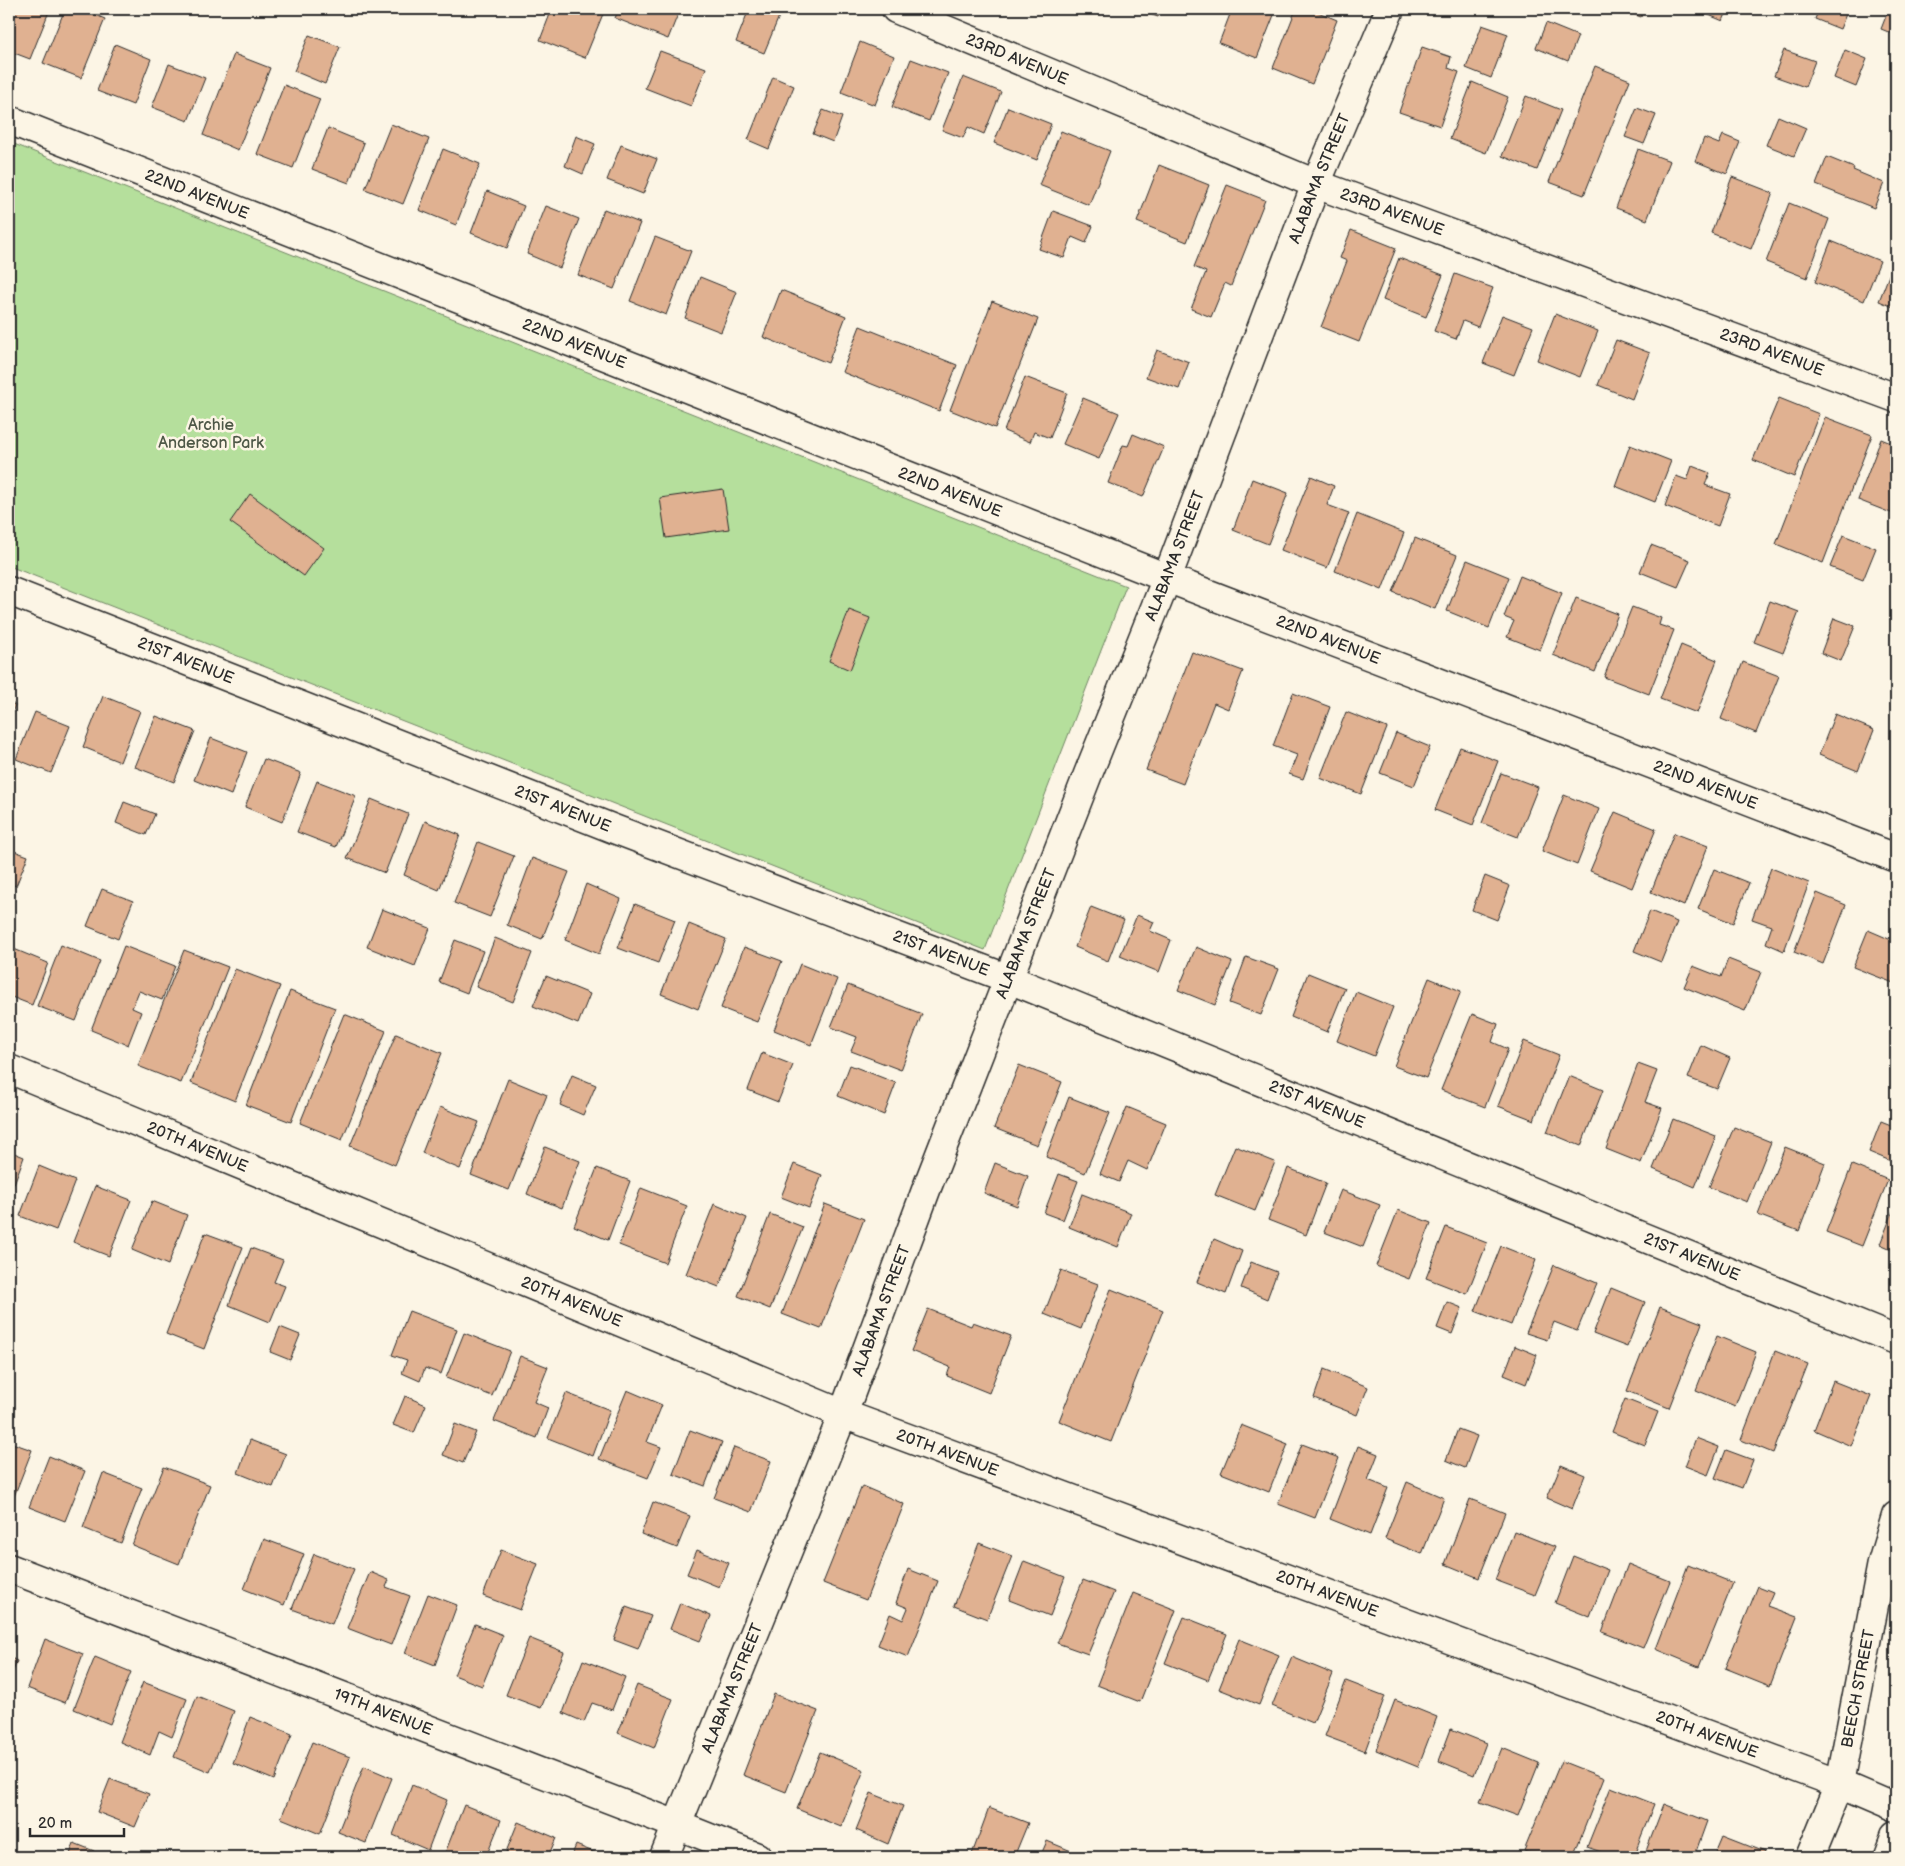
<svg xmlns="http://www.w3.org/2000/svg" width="1905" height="1866" viewBox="0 0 1905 1866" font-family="'Balsamiq Sans',sans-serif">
	<rect width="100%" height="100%" fill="#fcf5e5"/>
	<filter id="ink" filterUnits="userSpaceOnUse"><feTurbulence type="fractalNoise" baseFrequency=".02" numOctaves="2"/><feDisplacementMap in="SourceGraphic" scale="10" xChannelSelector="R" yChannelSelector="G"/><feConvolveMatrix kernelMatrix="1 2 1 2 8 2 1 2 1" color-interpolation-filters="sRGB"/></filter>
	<g filter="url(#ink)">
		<!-- green -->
		<path fill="#b5df9c" stroke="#708564" d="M9 142 1126 586 985 950 9 566Z"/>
		<!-- building -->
		<path fill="#e0b191" stroke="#2b2b2b" d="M9 9H50L30 59 9 51Z
			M65 9H82L105 19 81 78 43 63Z
			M552 9H605L585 58 540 40Z
			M619 9H680L668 39 615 18Z
			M749 9H765L780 14 764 53 736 42Z
			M1136 9H1161L1158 17Z
			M1232 9 1276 10 1257 58 1219 43Z
			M1296 9H1311L1337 20 1312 84 1273 68Z
			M1620 9H1644L1641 17Z
			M1706 9H1728L1723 21 1704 13Z
			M1819 9H1848L1840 29 1815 19Z
			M1882 9H1896V35L1881 29 1888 11Z
			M1546 23 1578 36 1568 61 1536 48Z
			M1482 25 1508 34 1491 78 1466 68Z
			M309 35 340 47 325 84 294 71Z
			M860 42 894 56 875 105 841 92Z
			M115 44 151 59 133 105 97 91Z
			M1422 47 1451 57 1448 68 1459 72 1440 126 1399 112Z
			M1784 50 1815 61 1805 87 1774 76Z
			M1845 50 1867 59 1856 87 1834 78Z
			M660 51 706 68 691 106 645 88Z
			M234 54 270 68 238 150 203 135Z
			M911 59 948 73 929 121 892 107Z
			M169 64 205 78 188 121 152 107Z
			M1595 66 1630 80 1584 195 1549 182Z
			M773 77 794 86 769 149 748 140Z
			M963 77 1001 92 984 134 968 127 963 138 942 130Z
			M1472 82 1508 97 1486 153 1450 139Z
			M284 85 320 99 293 168 257 154Z
			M1526 96 1561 110 1537 170 1502 156Z
			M1008 107 1051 124 1037 160 994 143Z
			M1637 108 1656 115 1644 144 1625 137Z
			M823 110 842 117 833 142 813 134Z
			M1778 116 1806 128 1794 156 1766 145Z
			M391 124 429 139 403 204 365 189Z
			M328 128 364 143 349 183 312 169Z
			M1061 131 1110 151 1089 205 1039 185Z
			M1723 135 1740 142 1727 174 1695 161 1704 138 1719 144Z
			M576 136 595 144 583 174 565 166Z
			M621 145 657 159 643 194 607 180Z
			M443 149 480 164 456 225 419 210Z
			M1638 149 1670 161 1647 220 1616 208Z
			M1827 157 1854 168 1853 170 1884 183 1874 208 1816 185Z
			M1159 165 1209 185 1187 242 1137 222Z
			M1732 177 1773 193 1751 249 1711 233Z
			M1227 185 1265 200 1231 286 1225 283 1211 317 1191 309 1206 272 1194 267Z
			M487 191 524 206 507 248 471 233Z
			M1789 203 1829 219 1807 278 1766 262Z
			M546 206 579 219 560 268 527 254Z
			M604 209 640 223 614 289 578 275Z
			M1053 211 1093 226 1086 243 1072 237 1064 258 1039 249Z
			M1351 230 1396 248 1359 342 1321 327 1347 261 1340 258Z
			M655 237 691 251 666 315 630 301Z
			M1831 241 1880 261 1864 301 1815 282Z
			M1896 257V308L1879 301Z
			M1399 258 1443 275 1426 317 1383 300Z
			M1455 274 1493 288 1478 327 1463 321 1456 339 1434 331Z
			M700 277 737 292 721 332 685 318Z
			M781 290 846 316 828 363 763 337Z
			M992 301 1038 319 995 428 950 410Z
			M1555 314 1598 331 1580 377 1537 360Z
			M1502 315 1533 327 1514 375 1483 363Z
			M860 326 957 365 939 411 842 372Z
			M1616 340 1650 353 1632 399 1598 385Z
			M1157 350 1189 362 1179 389 1146 377Z
			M1025 377 1067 393 1050 438 1034 432 1030 442 1004 431Z
			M1083 398 1119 413 1099 459 1063 444Z
			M1779 398 1819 414 1794 477 1753 460Z
			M1825 417 1872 435 1823 563 1776 544Z
			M1133 434 1164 447 1143 497 1108 483 1123 445 1128 446Z
			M1881 439 1896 445V515L1858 500Z
			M1630 445 1671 461 1655 502 1615 486Z
			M1692 466 1710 473 1705 485 1730 494 1718 526 1665 506 1676 476 1687 480Z
			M1311 476 1334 486 1327 505 1349 513 1327 568 1281 550Z
			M1252 479 1288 493 1268 544 1233 530Z
			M723 489 729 529 666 538 660 498Z
			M250 494 324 548 304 576 230 522Z
			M1357 514 1404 533 1382 590 1335 571Z
			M1843 535 1876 548 1863 580 1830 567Z
			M1415 538 1457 555 1435 609 1393 592Z
			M1651 545 1690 560 1678 587 1640 572Z
			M1467 560 1509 577 1489 628 1447 611Z
			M1520 576 1562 593 1540 650 1507 637 1514 621 1504 617Z
			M1576 598 1618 614 1595 672 1553 655Z
			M1770 601 1799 612 1783 653 1754 642Z
			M1632 607 1661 618 1659 625 1674 630 1649 694 1604 677Z
			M849 610 870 618 850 670 829 661Z
			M1834 618 1855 626 1841 661 1821 653Z
			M1681 645 1717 660 1697 713 1660 699Z
			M1192 652 1243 671 1228 709 1214 703 1183 784 1146 770Z
			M1743 662 1779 676 1756 733 1721 719Z
			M1293 693 1330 707 1303 779 1289 774 1297 755 1273 746Z
			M103 696 140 711 120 762 83 747Z
			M9 702 15 705 9 721Z
			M35 712 70 726 51 773 16 759Z
			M1346 712 1387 728 1361 794 1320 778Z
			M1835 714 1874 730 1858 771 1819 755Z
			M156 716 195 731 174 782 135 767Z
			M1396 733 1430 747 1414 786 1380 773Z
			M211 738 247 752 231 795 194 780Z
			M1460 747 1498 761 1473 825 1435 810Z
			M264 759 301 773 282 822 245 807Z
			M1501 773 1538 787 1518 837 1482 823Z
			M317 781 356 796 336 847 297 832Z
			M1564 795 1599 809 1577 865 1542 851Z
			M371 799 408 814 385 873 347 858Z
			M124 802 155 814 146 835 116 823Z
			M1615 812 1656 829 1632 888 1590 871Z
			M425 821 460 835 439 890 404 875Z
			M1674 833 1708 846 1684 906 1651 892Z
			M478 842 514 856 490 917 454 903Z
			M9 849 28 856 16 886 9 883Z
			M532 858 569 872 542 939 507 925Z
			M1771 868 1809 883 1784 951 1766 943 1772 926 1752 919Z
			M1714 869 1749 883 1733 923 1698 909Z
			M1485 876 1510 886 1497 920 1472 910Z
			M586 884 621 899 599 954 565 940Z
			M102 889 133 901 118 939 87 926Z
			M1817 893 1846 905 1823 964 1794 952Z
			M635 904 675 920 658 963 618 948Z
			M1091 907 1124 920 1108 961 1075 947Z
			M382 909 430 928 415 966 367 947Z
			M1650 911 1677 922 1661 962 1634 951Z
			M1137 915 1154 922 1150 931 1171 940 1159 972 1120 956Z
			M689 924 726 939 698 1009 661 994Z
			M1868 930 1896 942V984L1853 967Z
			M495 938 532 953 513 1002 476 987Z
			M455 940 483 951 467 993 439 982Z
			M61 945 100 961 76 1021 37 1006Z
			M124 946 175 966 162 1000 139 991 132 1008 141 1012 128 1045 91 1030Z
			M9 947 48 963 32 1005 9 996Z
			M744 947 782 961 757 1022 721 1008Z
			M1196 947 1232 962 1215 1005 1178 990Z
			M184 950 228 967 181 1083 138 1066Z
			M1246 957 1279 969 1261 1015 1229 1003Z
			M1728 959 1761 972 1745 1011 1684 987 1693 966 1721 977Z
			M800 964 837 979 811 1045 774 1030Z
			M235 969 280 986 235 1101 191 1083Z
			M1308 973 1345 988 1327 1032 1291 1017Z
			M546 976 590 994 578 1024 533 1006Z
			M1429 978 1461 991 1426 1078 1394 1066Z
			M848 985 922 1014 901 1070 851 1051 857 1037 831 1027Z
			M290 991 335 1008 291 1122 246 1105Z
			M1356 992 1393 1007 1374 1056 1337 1041Z
			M344 1014 386 1031 342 1140 300 1123Z
			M1472 1014 1498 1024 1492 1042 1508 1049 1485 1107 1441 1090Z
			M396 1034 442 1053 395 1165 350 1146Z
			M1524 1041 1559 1055 1534 1120 1498 1106Z
			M1701 1045 1730 1058 1717 1089 1688 1078Z
			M762 1053 793 1065 778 1102 748 1090Z
			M1638 1064 1657 1071 1645 1102 1662 1108 1641 1163 1606 1149Z
			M850 1065 896 1083 884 1115 838 1096Z
			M1019 1065 1062 1082 1037 1145 994 1128Z
			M572 1075 596 1085 583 1115 560 1105Z
			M1569 1076 1603 1090 1581 1146 1547 1132Z
			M508 1079 547 1095 509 1190 471 1175Z
			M1069 1097 1110 1113 1085 1173 1046 1157Z
			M440 1107 479 1122 460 1169 422 1153Z
			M1127 1107 1166 1123 1147 1170 1128 1161 1119 1182 1100 1174Z
			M1673 1119 1716 1136 1695 1187 1653 1169Z
			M1881 1121 1896 1127V1155L1893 1162 1869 1152Z
			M1734 1127 1771 1142 1747 1202 1709 1187Z
			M1235 1146 1275 1162 1255 1211 1215 1195Z
			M545 1147 580 1161 562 1208 527 1194Z
			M1785 1147 1825 1163 1799 1231 1758 1215Z
			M9 1151 24 1157 9 1197Z
			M995 1163 1028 1176 1017 1206 984 1193Z
			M794 1164 822 1175 809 1208 781 1197Z
			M1852 1165 1888 1180 1862 1246 1826 1232Z
			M39 1166 75 1181 56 1230 20 1216Z
			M597 1168 630 1181 608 1240 574 1226Z
			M1288 1168 1326 1183 1306 1235 1268 1220Z
			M1059 1174 1078 1181 1063 1220 1044 1213Z
			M95 1186 131 1200 109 1256 73 1242Z
			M641 1188 687 1206 665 1263 619 1245Z
			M1341 1190 1380 1205 1363 1247 1324 1232Z
			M1082 1194 1131 1213 1118 1247 1069 1227Z
			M152 1201 187 1215 168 1265 132 1250Z
			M714 1204 747 1218 719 1287 686 1274Z
			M825 1204 864 1219 821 1329 782 1314Z
			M1896 1204V1251L1880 1244Z
			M1398 1210 1431 1223 1409 1279 1376 1266Z
			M770 1214 803 1227 770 1309 738 1296Z
			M1446 1227 1487 1243 1467 1294 1426 1278Z
			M205 1233 243 1247 204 1349 166 1334Z
			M1214 1239 1242 1251 1226 1294 1197 1282Z
			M1501 1246 1536 1260 1511 1325 1475 1311Z
			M251 1248 283 1260 274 1282 285 1286 270 1322 229 1305Z
			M1251 1262 1277 1272 1267 1299 1241 1288Z
			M1554 1265 1597 1283 1577 1331 1554 1322 1547 1340 1526 1333Z
			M1061 1270 1098 1284 1081 1329 1044 1314Z
			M1611 1288 1645 1302 1627 1347 1593 1334Z
			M1111 1289 1163 1310 1111 1442 1059 1421Z
			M1447 1302 1462 1308 1452 1334 1437 1328Z
			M1660 1307 1702 1323 1669 1408 1627 1391Z
			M928 1309 971 1326 973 1322 1011 1336 989 1393 947 1376 950 1367 911 1351Z
			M409 1311 457 1329 441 1374 425 1368 420 1381 402 1373 407 1360 392 1355Z
			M280 1327 300 1335 290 1360 270 1352Z
			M464 1333 510 1351 492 1396 446 1378Z
			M1717 1336 1756 1352 1735 1406 1696 1390Z
			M1515 1346 1537 1355 1526 1384 1504 1375Z
			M1775 1351 1808 1364 1773 1453 1741 1440Z
			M9 1354 14 1356 9 1369Z
			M520 1356 548 1367 534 1402 548 1408 537 1438 494 1421Z
			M1324 1369 1368 1387 1357 1415 1314 1398Z
			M1833 1381 1871 1396 1851 1446 1814 1430Z
			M627 1390 662 1405 647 1442 661 1447 648 1478 599 1459Z
			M566 1393 610 1410 593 1456 548 1438Z
			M405 1396 426 1405 414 1433 393 1425Z
			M1625 1399 1658 1412 1645 1445 1612 1432Z
			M455 1424 476 1432 463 1463 443 1455Z
			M1241 1425 1288 1444 1269 1492 1221 1473Z
			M1458 1429 1477 1436 1465 1468 1446 1460Z
			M690 1430 722 1442 705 1486 673 1474Z
			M1696 1438 1719 1447 1708 1475 1685 1466Z
			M250 1440 286 1454 273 1487 238 1473Z
			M9 1442 32 1450 13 1499 9 1497Z
			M1302 1444 1339 1458 1315 1518 1278 1504Z
			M1358 1446 1378 1454 1368 1480 1388 1488 1370 1535 1330 1519Z
			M734 1447 771 1461 751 1512 714 1498Z
			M1726 1450 1753 1460 1742 1488 1715 1478Z
			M49 1456 85 1471 65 1521 29 1507Z
			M1561 1465 1585 1475 1572 1509 1547 1498Z
			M164 1467 210 1485 179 1564 132 1545Z
			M103 1473 142 1488 121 1543 83 1528Z
			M1407 1482 1444 1498 1422 1554 1385 1539Z
			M862 1486 904 1504 866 1600 823 1583Z
			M1470 1499 1505 1513 1479 1578 1445 1564Z
			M653 1502 690 1516 677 1548 641 1534Z
			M1514 1531 1555 1547 1535 1595 1495 1580Z
			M264 1539 304 1554 284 1605 244 1589Z
			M979 1543 1012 1556 987 1619 954 1606Z
			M501 1550 538 1564 520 1610 483 1596Z
			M697 1550 729 1563 719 1587 687 1574Z
			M314 1554 354 1569 332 1624 292 1609Z
			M1573 1556 1608 1570 1590 1617 1555 1603Z
			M1024 1561 1065 1577 1050 1616 1009 1600Z
			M1628 1564 1670 1581 1643 1648 1602 1632Z
			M1688 1565 1733 1583 1699 1667 1656 1649Z
			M908 1569 938 1581 908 1657 878 1645 890 1614 903 1620 908 1608 896 1603Z
			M370 1572 389 1580 386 1587 410 1596 391 1645 347 1628Z
			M1083 1580 1114 1592 1088 1654 1057 1643Z
			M1758 1586 1773 1592 1767 1606 1797 1617 1770 1686 1725 1668Z
			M1133 1593 1176 1610 1140 1702 1097 1685Z
			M428 1594 457 1605 435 1665 405 1653Z
			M680 1603 711 1616 700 1641 670 1629Z
			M626 1607 651 1616 638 1649 614 1640Z
			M1184 1617 1227 1634 1208 1680 1165 1663Z
			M475 1624 503 1635 482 1686 454 1675Z
			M529 1638 564 1652 541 1708 506 1695Z
			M45 1639 83 1654 65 1703 27 1688Z
			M1239 1639 1279 1655 1259 1705 1219 1689Z
			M9 1657 17 1661 9 1682Z
			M95 1657 131 1672 110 1724 74 1709Z
			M1292 1657 1333 1674 1313 1723 1272 1706Z
			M583 1660 625 1677 612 1710 592 1703 584 1722 563 1713Z
			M1346 1681 1385 1696 1365 1751 1325 1736Z
			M143 1682 187 1699 172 1737 159 1731 150 1755 120 1742Z
			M637 1685 673 1699 654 1748 618 1733Z
			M774 1694 818 1711 786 1792 743 1775Z
			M197 1696 234 1711 210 1772 174 1757Z
			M1395 1700 1437 1717 1418 1767 1376 1750Z
			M250 1717 292 1734 274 1780 233 1763Z
			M1451 1729 1486 1743 1474 1775 1439 1761Z
			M312 1742 350 1757 320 1834 281 1818Z
			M1502 1748 1539 1763 1518 1816 1480 1802Z
			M820 1752 864 1770 841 1827 797 1809Z
			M1561 1761 1604 1778 1573 1857H1541L1524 1851Z
			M364 1766 392 1778 366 1843 338 1832Z
			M110 1779 149 1794 135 1827 97 1812Z
			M412 1785 447 1800 428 1850 393 1835Z
			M1611 1787 1654 1804 1633 1857H1615L1587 1847Z
			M871 1793 903 1806 888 1844 856 1830Z
			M1664 1804 1707 1821 1694 1857H1663L1646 1851Z
			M464 1805 501 1820 486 1857H456L445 1853Z
			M989 1808 1028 1823 1014 1857H971Z
			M518 1822 556 1838 548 1857H504Z
			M1723 1836 1764 1852 1762 1857H1714Z
			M1047 1841 1081 1855 1080 1857H1040Z
			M74 1843 94 1851 91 1857H69Z
			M576 1845 606 1857H571Z"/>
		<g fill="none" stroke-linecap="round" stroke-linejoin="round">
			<defs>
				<g id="minor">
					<path id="s1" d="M896 9 1316 184 1896 398"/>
					<path id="s2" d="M9 120 1167 578 1896 858"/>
					<path id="s3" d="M9 591 614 829 1009 979 1896 1340"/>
					<path id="s4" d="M9 1069 843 1414 1840 1784 1896 1808"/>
					<path id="s5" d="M9 1568 677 1825 757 1857"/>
				</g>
				<g id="tertiary">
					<path id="s6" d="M664 1857 843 1414 926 1190 1088 774 1167 578 1316 184 1390 9"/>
					<path id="s7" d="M1810 1857 1840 1784 1882 1563 1896 1516"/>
					<path d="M1888 1857 1896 1836"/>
				</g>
			</defs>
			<!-- minor casing -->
			<use href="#minor" stroke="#2b2b2b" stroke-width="31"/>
			<!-- tertiary casing -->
			<use href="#tertiary" stroke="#2b2b2b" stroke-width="31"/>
			<!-- minor -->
			<use href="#minor" stroke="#fcf5e5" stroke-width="28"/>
			<!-- tertiary -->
			<use href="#tertiary" stroke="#fcf5e5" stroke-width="28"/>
		</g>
	</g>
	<g text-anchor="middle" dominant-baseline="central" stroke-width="5" stroke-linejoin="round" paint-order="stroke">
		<!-- street labels -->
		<g font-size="16" fill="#2b2b2b" stroke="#fcf5e5">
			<text stroke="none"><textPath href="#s1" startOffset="131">23RD AVENUE</textPath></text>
			<text stroke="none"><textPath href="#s6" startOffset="1802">ALABAMA STREET</textPath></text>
			<text stroke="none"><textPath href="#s2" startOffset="202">22ND AVENUE</textPath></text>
			<text stroke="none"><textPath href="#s1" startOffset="536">23RD AVENUE</textPath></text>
			<text stroke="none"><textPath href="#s2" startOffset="608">22ND AVENUE</textPath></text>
			<text stroke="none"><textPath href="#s1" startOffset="941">23RD AVENUE</textPath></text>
			<text stroke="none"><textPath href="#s2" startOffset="1012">22ND AVENUE</textPath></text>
			<text stroke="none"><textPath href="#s6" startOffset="1398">ALABAMA STREET</textPath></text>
			<text stroke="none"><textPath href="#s2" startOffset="1418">22ND AVENUE</textPath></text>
			<text stroke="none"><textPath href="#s3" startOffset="190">21ST AVENUE</textPath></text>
			<text stroke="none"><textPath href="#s2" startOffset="1822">22ND AVENUE</textPath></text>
			<text stroke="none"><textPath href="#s3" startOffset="595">21ST AVENUE</textPath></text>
			<text stroke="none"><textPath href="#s6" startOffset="992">ALABAMA STREET</textPath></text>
			<text stroke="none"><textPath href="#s3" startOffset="1000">21ST AVENUE</textPath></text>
			<text stroke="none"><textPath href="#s3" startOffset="1405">21ST AVENUE</textPath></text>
			<text stroke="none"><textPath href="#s4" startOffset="204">20TH AVENUE</textPath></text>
			<text stroke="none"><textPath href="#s3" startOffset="1810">21ST AVENUE</textPath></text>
			<text stroke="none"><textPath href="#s4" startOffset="609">20TH AVENUE</textPath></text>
			<text stroke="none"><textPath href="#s6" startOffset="588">ALABAMA STREET</textPath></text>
			<text stroke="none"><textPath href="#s4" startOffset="1014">20TH AVENUE</textPath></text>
			<text stroke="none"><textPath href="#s4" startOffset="1419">20TH AVENUE</textPath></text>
			<text stroke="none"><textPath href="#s6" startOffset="182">ALABAMA STREET</textPath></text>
			<text stroke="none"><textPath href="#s7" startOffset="176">BEECH STREET</textPath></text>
			<text stroke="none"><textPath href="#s5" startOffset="401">19TH AVENUE</textPath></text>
			<text stroke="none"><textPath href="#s4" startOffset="1824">20TH AVENUE</textPath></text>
		</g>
		<!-- park labels -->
		<g font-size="16" fill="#4e5847" stroke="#fcf5e5">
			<text x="211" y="425">Archie<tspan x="211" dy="18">Anderson Park</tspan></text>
		</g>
	</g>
	<!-- margin -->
	<rect width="1905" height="1866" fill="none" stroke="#fcf5e5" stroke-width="30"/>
	<rect x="15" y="15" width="1875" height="1836" fill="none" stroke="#2b2b2b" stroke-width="2" filter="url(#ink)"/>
	<!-- scale -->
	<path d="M30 1828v8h94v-8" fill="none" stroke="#2b2b2b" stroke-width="2.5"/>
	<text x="38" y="1828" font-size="15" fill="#2b2b2b" stroke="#fcf5e5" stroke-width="4" paint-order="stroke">20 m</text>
</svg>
